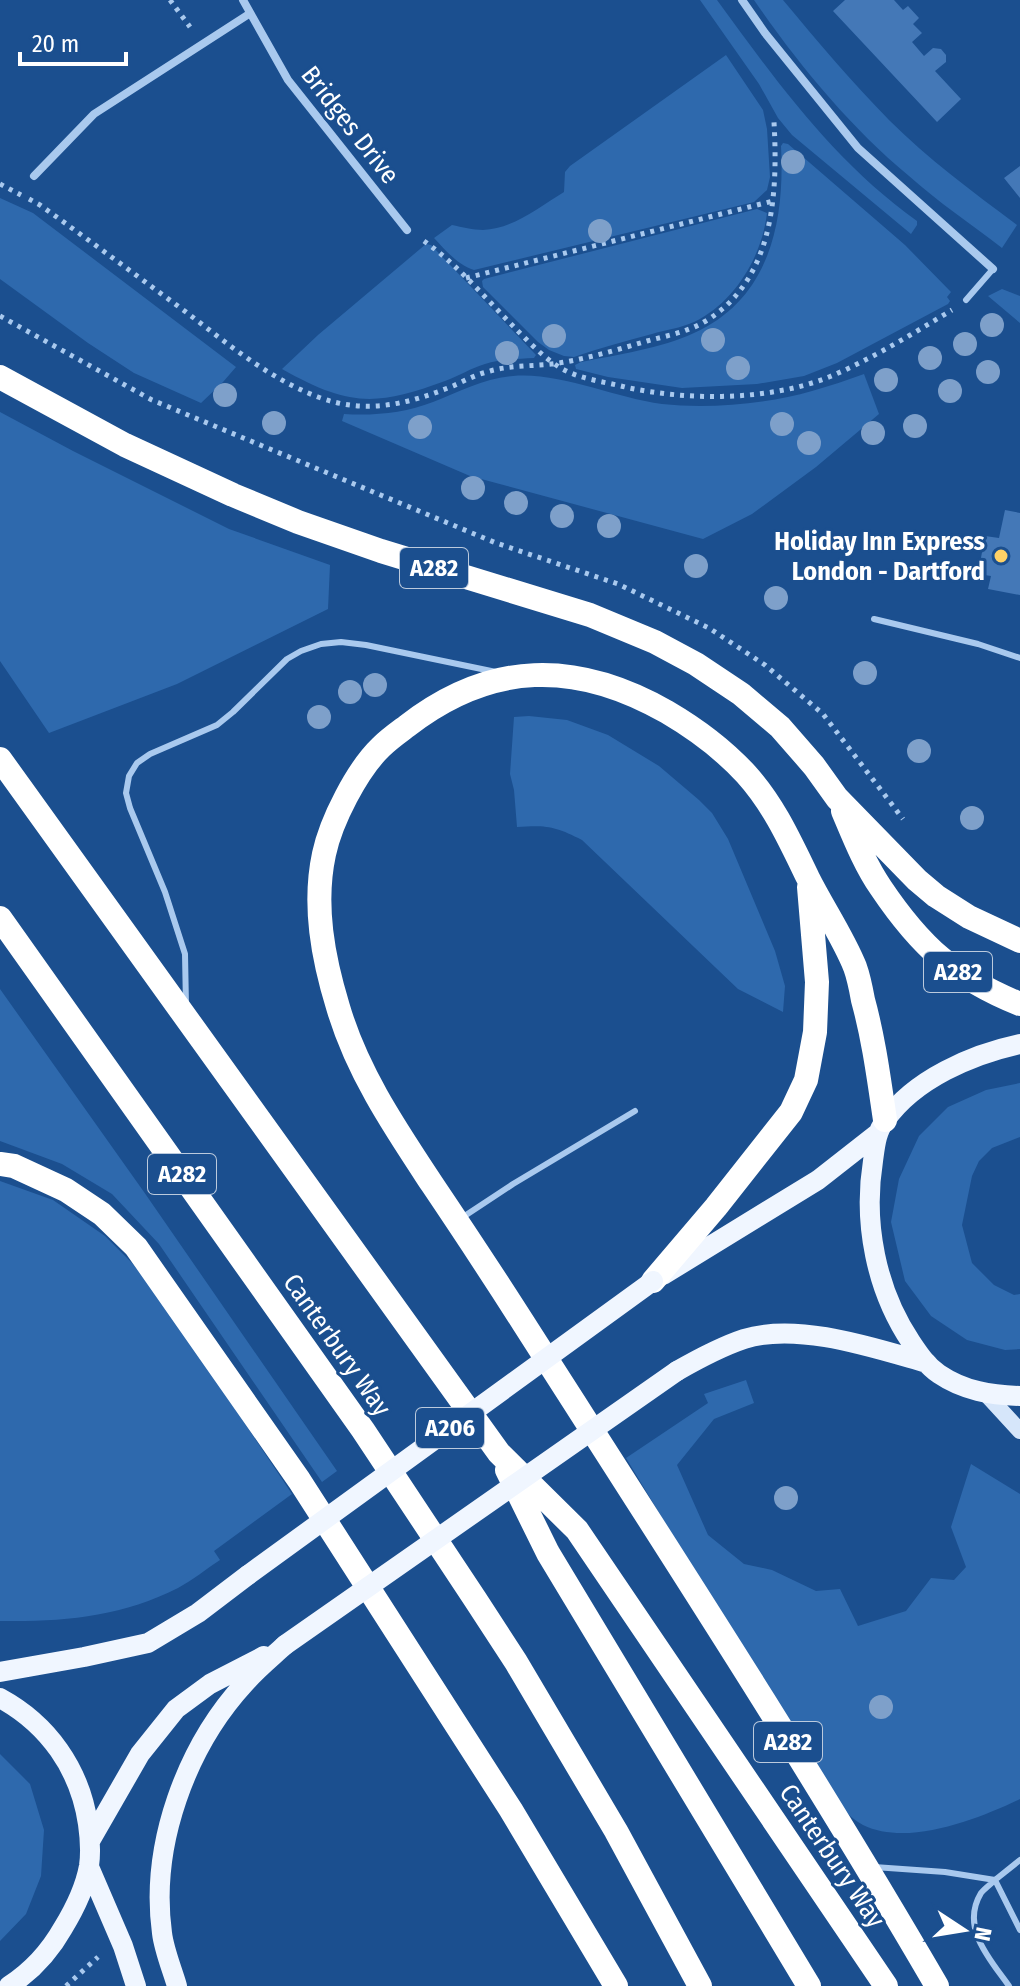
<svg xmlns="http://www.w3.org/2000/svg" width="1020" height="1986" viewBox="0 0 1020 1986" font-family="'Fira Sans Condensed',sans-serif">
	<rect width="100%" height="100%" fill="#1b4f8f"/>
	<!-- green -->
	<path fill="#2e69ad" d="M700 0H717C776 81 834 162 917 221V225L911 234 792 135 778 118 759 84Z
		M754 0H783C817 41 852 82 889 120 928 159 973 192 1017 225L1002 248C971 224 938 202 909 176 849 126 798 64 754 0Z
		M726 55 763 110 767 129 770 177 767 190 754 202 474 270C458 265 446 251 434 238L452 225C462 227 473 230 483 230 513 229 539 207 564 192L565 172 570 166Z
		M783 143 788 144 905 245 951 292 947 297 950 301 948 304 837 363 804 376 757 384 682 388 608 377 576 369 575 365 581 362C616 355 662 348 694 333 770 299 785 221 781 146Z
		M0 198 33 213 236 367 223 382 201 403 134 373 88 343 0 279Z
		M757 209 767 213C762 257 734 303 694 322 681 328 665 330 652 334 626 341 600 348 574 357L564 356 549 350 538 342 483 287 482 281 484 279Z
		M426 244 431 245 536 355 534 358C518 359 500 359 485 364 471 368 459 376 445 381 375 407 348 406 282 369L318 335Z
		M1002 289 1020 296V323L988 296Z
		M864 374 879 414 816 467 752 514 703 539 470 476 342 421 344 414C373 416 405 413 433 402 459 392 485 378 513 376 561 372 614 398 662 404 709 409 767 404 812 391 830 386 847 380 864 374Z
		M0 412 73 451 229 529 330 565 328 609 177 684 49 733 0 661Z
		M529 716 567 720 608 735 659 766 699 800 712 813 728 839 775 951 785 986 783 1012 738 989 582 840C555 826 546 825 517 827L514 790 510 774 514 717Z
		M0 989 144 1192 337 1471 322 1482 159 1244 112 1194 62 1164 0 1141Z
		M1020 1083V1137L992 1148 979 1161 972 1176 962 1225 972 1263 994 1285 1014 1295 1020 1294V1349L1005 1350 967 1340 931 1316 905 1281 891 1222 899 1179 919 1136 948 1107 986 1090Z
		M0 1181 53 1200 105 1236 132 1263 163 1301 292 1494 214 1551 220 1560C206 1569 193 1580 178 1588 121 1617 63 1622 0 1621Z
		M746 1380 754 1403 714 1419 677 1465 708 1535 744 1564 772 1570 816 1591 840 1589 858 1626 906 1611 931 1578 954 1580 966 1567 951 1527 971 1464 1020 1494V1799C978 1819 908 1847 863 1825 837 1812 819 1772 804 1749 742 1654 685 1555 626 1458L708 1403 704 1394Z
		M0 1754 30 1784 44 1830 41 1876 26 1914 0 1941Z"/>
	<!-- building -->
	<path fill="#4478b7" d="M845 0H894L903 10 908 6 919 18 913 24 922 33 912 42 924 56 933 48 941 49 946 55V62L935 71 961 99 937 122 833 11Z
		M1020 166V198L1004 178Z
		M1005 510 1020 513V595L988 589 991 576 978 574 985 536 999 538Z"/>
	<g fill="none" stroke-linecap="round" stroke-linejoin="round">
		<!-- path -->
		<path stroke="#a9c9ee" stroke-width="5" stroke-dasharray="4 6" stroke-linecap="butt" d="M170 0 190 27
			M0 184 21 195
			M29 199 40 205C89 240 137 276 186 312 228 344 268 378 318 397 366 415 408 404 453 386 464 381 475 375 487 372 511 364 540 367 565 362 593 357 620 349 647 341 666 336 687 332 704 322 774 281 778 194 774 122
			M424 241C458 265 486 299 516 329 528 341 541 355 556 365 576 379 602 381 625 387 688 401 769 401 829 377 872 359 912 334 952 310
			M466 278 773 201
			M0 316 152 400 496 543 618 584 709 628 765 665 823 714 903 819
			M66 1986 98 1957"/>
		<!-- lane -->
		<path stroke="#a9c9ee" stroke-width="6" d="M966 300 993 269
			M874 619 978 644 1020 658
			M186 1006 185 954 165 892 130 808 126 793 129 776 137 763 150 754 217 725 233 712 287 659 301 651 321 644 341 642 366 645 496 672
			M460 1219 513 1184 635 1111
			M1020 1860 995 1880 1020 1930
			M874 1867 945 1872 995 1880
			M995 1880C991 1884 985 1888 981 1893 960 1928 990 1959 1009 1986"/>
		<!-- street -->
		<path stroke="#a9c9ee" stroke-width="8" d="M243 0 288 80 407 230
			M742 0 765 33 858 148 993 269
			M34 176 94 114 249 14"/>
		<!-- secondary -->
		<path stroke="#d6e6fa" stroke-width="16" d="M986 1394 1020 1431"/>
		<!-- primary -->
		<path stroke="#f0f6ff" stroke-width="20" d="M1020 1044C973 1054 914 1079 885 1121 876 1132 875 1147 873 1161 863 1223 876 1290 911 1342 919 1354 927 1366 939 1374 964 1391 991 1395 1020 1396
			M663 1275 818 1180 878 1133
			M677 1371C698 1359 720 1347 744 1339 798 1322 874 1348 927 1363
			M0 1672 84 1657 148 1643 198 1613 248 1575
			M0 1698C48 1724 80 1769 88 1824 90 1838 91 1852 89 1866 85 1888 74 1910 63 1928 50 1951 32 1971 9 1986
			M90 1841 140 1754 176 1709 210 1684 264 1656
			M89 1867 123 1946 136 1986
			M177 1986C172 1969 164 1950 162 1933 150 1845 186 1747 245 1683 257 1669 272 1657 285 1645"/>
		<!-- highway -->
		<path stroke="#fff" stroke-width="24" d="M0 377 125 445 233 495 298 522 381 551 590 615 655 642 696 664 741 694 780 727 814 766 837 798 917 880 936 896 969 917 1020 941
			M0 759 499 1453 577 1530 886 1986
			M843 811C854 837 865 865 881 888 920 946 955 978 1020 1004
			M0 918 363 1430 475 1599 516 1662 616 1831 700 1986
			M885 1120C879 1080 874 1040 863 1000 861 989 859 978 855 967 843 937 823 908 808 878 790 841 774 805 746 774 723 749 696 729 667 712 576 660 491 661 407 726 399 732 389 739 381 747 357 770 331 821 324 854 313 905 323 958 338 1007 357 1072 395 1128 432 1184 463 1230 494 1277 524 1324 664 1543 806 1761 937 1986
			M0 1164 14 1166 66 1190 102 1214 136 1247 299 1480 511 1810 616 1986
			M653 1281 716 1207 791 1112 806 1080 815 1032 817 982 809 887
			M507 1470 548 1553 809 1986"/>
		<!-- primary-bridge -->
		<path stroke="#f0f6ff" stroke-width="20" d="M248 1575 653 1281
			M285 1645 677 1371"/>
	</g>
	<!-- trees -->
	<g fill="#7ea0ca">
		<circle cx="793" cy="162" r="12"/>
		<circle cx="600" cy="231" r="12"/>
		<circle cx="992" cy="325" r="12"/>
		<circle cx="554" cy="336" r="12"/>
		<circle cx="713" cy="340" r="12"/>
		<circle cx="965" cy="344" r="12"/>
		<circle cx="507" cy="353" r="12"/>
		<circle cx="930" cy="358" r="12"/>
		<circle cx="738" cy="368" r="12"/>
		<circle cx="988" cy="372" r="12"/>
		<circle cx="886" cy="380" r="12"/>
		<circle cx="950" cy="391" r="12"/>
		<circle cx="225" cy="395" r="12"/>
		<circle cx="274" cy="423" r="12"/>
		<circle cx="782" cy="424" r="12"/>
		<circle cx="915" cy="426" r="12"/>
		<circle cx="420" cy="427" r="12"/>
		<circle cx="873" cy="433" r="12"/>
		<circle cx="809" cy="443" r="12"/>
		<circle cx="473" cy="488" r="12"/>
		<circle cx="516" cy="503" r="12"/>
		<circle cx="562" cy="516" r="12"/>
		<circle cx="609" cy="526" r="12"/>
		<circle cx="696" cy="566" r="12"/>
		<circle cx="776" cy="598" r="12"/>
		<circle cx="865" cy="673" r="12"/>
		<circle cx="375" cy="685" r="12"/>
		<circle cx="350" cy="692" r="12"/>
		<circle cx="319" cy="717" r="12"/>
		<circle cx="919" cy="751" r="12"/>
		<circle cx="972" cy="818" r="12"/>
		<circle cx="786" cy="1498" r="12"/>
		<circle cx="881" cy="1707" r="12"/>
	</g>
	<!-- markers -->
	<circle fill="#ffd166" stroke="#1b4f8f" stroke-width="3" cx="1001" cy="556" r="8"/>
	<g text-anchor="middle" dominant-baseline="central" stroke-width="6" stroke-linejoin="round" paint-order="stroke">
		<!-- shield labels -->
		<g fill="#1b4f8f" stroke="#bbcadd" stroke-width="2">
			<rect x="400" y="548" width="68" height="40" rx="6"/>
			<rect x="924" y="952" width="68" height="40" rx="6"/>
			<rect x="148" y="1154" width="68" height="40" rx="6"/>
			<rect x="416" y="1408" width="68" height="40" rx="6"/>
			<rect x="754" y="1722" width="68" height="40" rx="6"/>
		</g>
		<g font-size="24" font-weight="bold" fill="#fff">
			<text x="434" y="568">A282</text>
			<text x="958" y="972">A282</text>
			<text x="182" y="1174">A282</text>
			<text x="450" y="1428">A206</text>
			<text x="788" y="1742">A282</text>
		</g>
		<!-- street labels -->
		<g font-size="26" fill="#fff" stroke="#1b4f8f">
			<text transform="translate(350 125) rotate(52)">Bridges Drive</text>
			<text transform="translate(337 1345) rotate(55)">Canterbury Way</text>
			<text transform="translate(832 1856) rotate(56)">Canterbury Way</text>
		</g>
		<!-- poi labels -->
		<g font-size="26" font-weight="bold" fill="#fff" stroke="#1b4f8f" text-anchor="end">
			<text x="985" y="541">Holiday Inn Express<tspan x="985" dy="30">London - Dartford</tspan></text>
		</g>
	</g>
	<!-- north arrow -->
	<g transform="translate(964 1930) rotate(102)" stroke="#1b4f8f" stroke-width="6" paint-order="stroke">
	<path d="M0-6L14 30L0 20L-14 30Z" fill="#ffffff"/>
	<text y="-12" font-size="22" font-weight="bold" text-anchor="middle" fill="#ffffff">N</text>
	</g>
	<!-- scale -->
	<path d="M20 52v12h106v-12" fill="none" stroke="#ffffff" stroke-width="4"/>
	<text x="32" y="52" font-size="24" fill="#ffffff" stroke="#1b4f8f" stroke-width="6" paint-order="stroke">20 m</text>
</svg>
